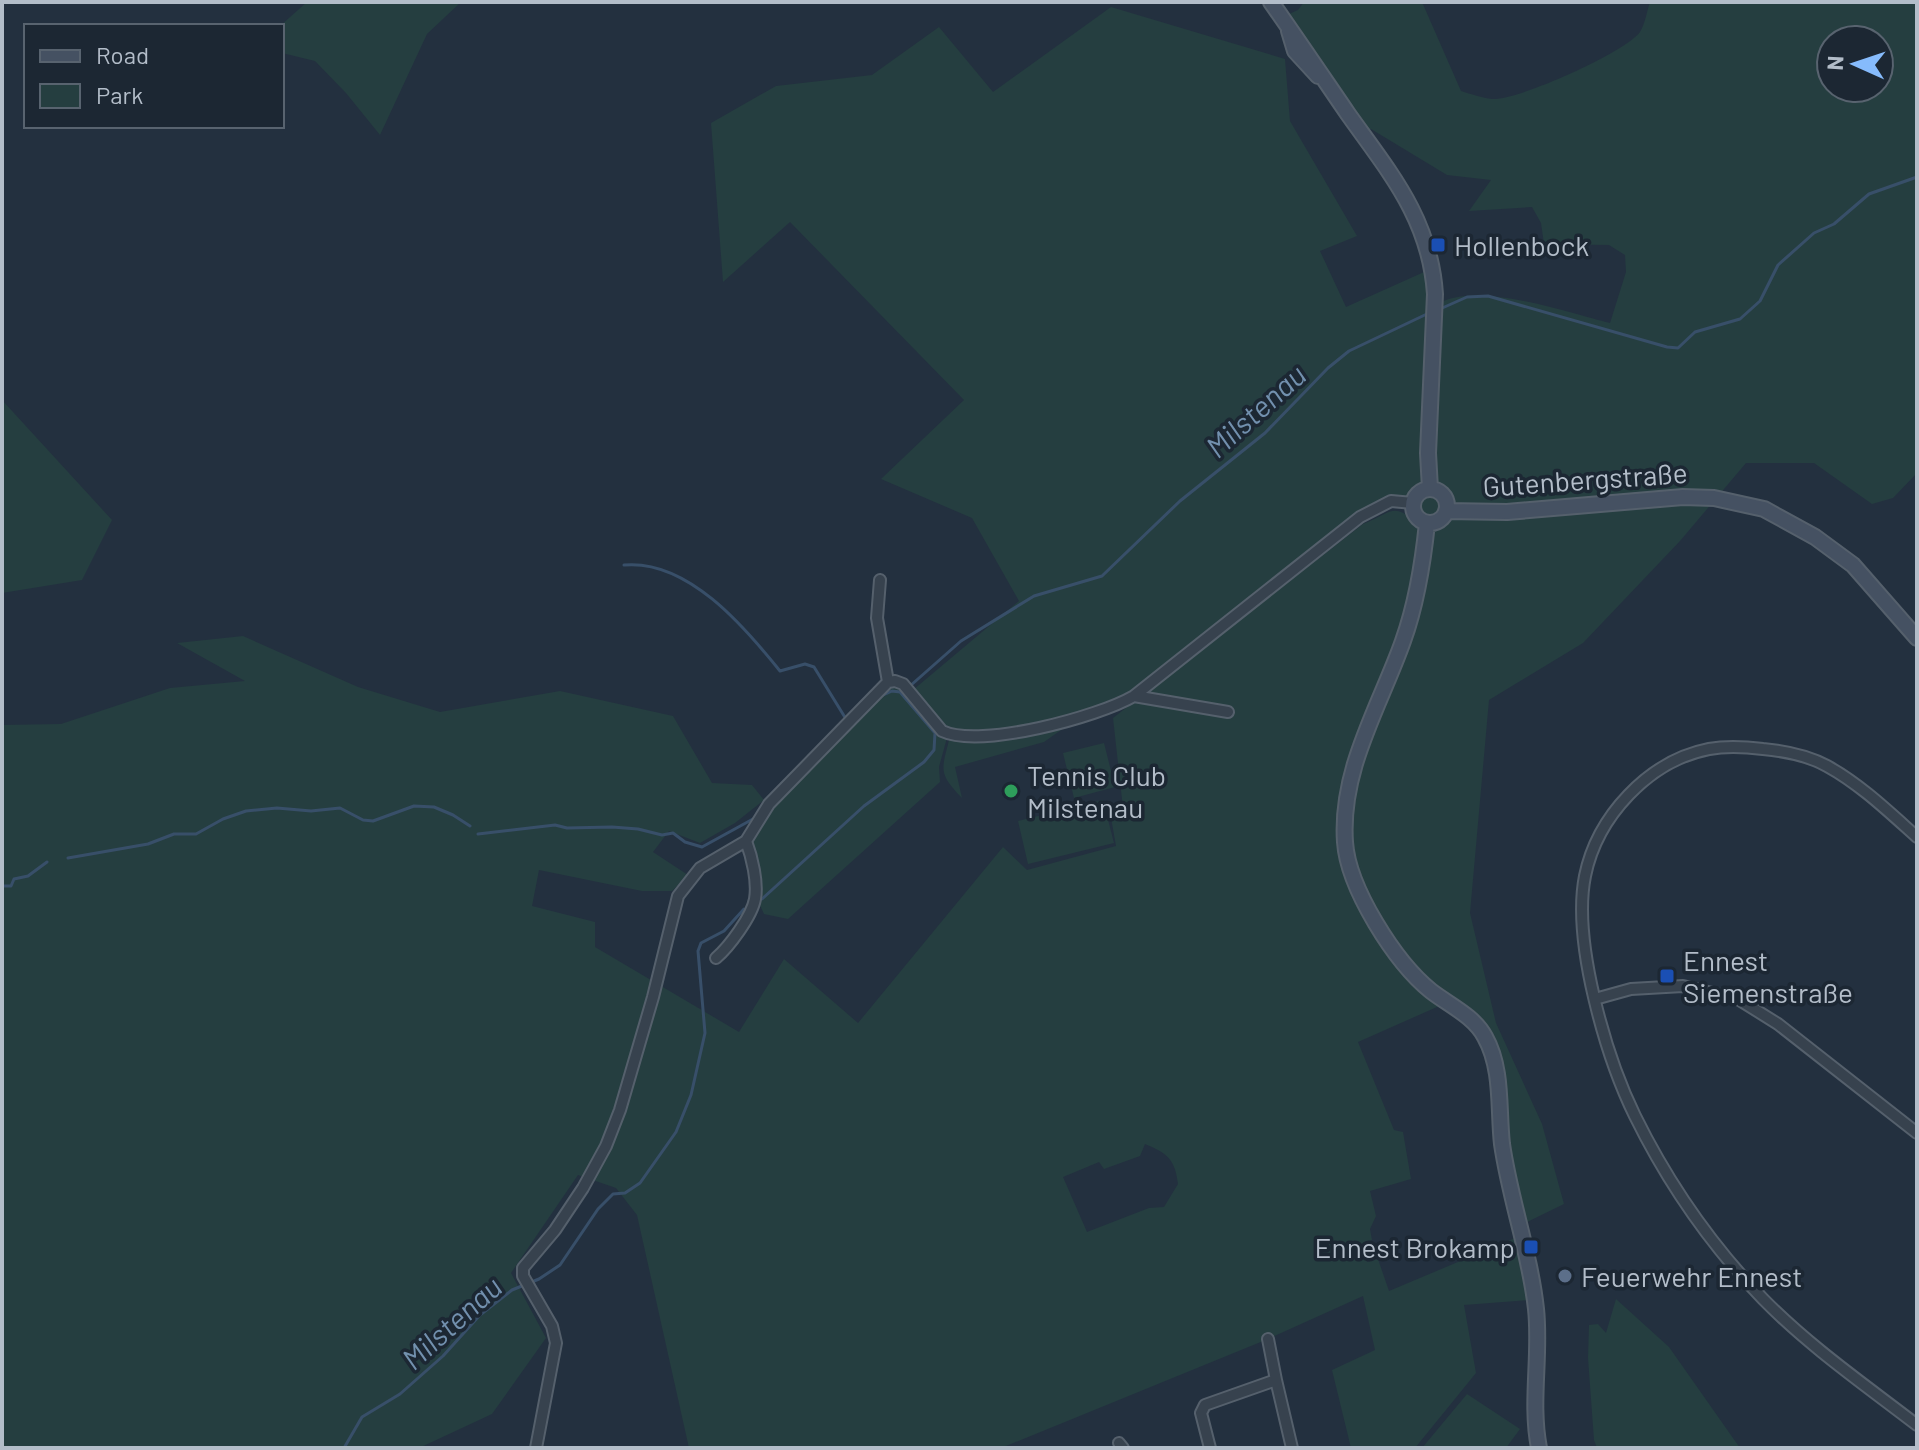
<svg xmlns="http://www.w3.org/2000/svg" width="1919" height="1450" viewBox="0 0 1919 1450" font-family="Barlow,sans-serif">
	<rect width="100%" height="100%" fill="#23303f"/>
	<!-- green -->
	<path fill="#253e40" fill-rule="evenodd" d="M307 2H461L427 34 380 135 346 93 315 61 282 53V26H280Z
		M1304 2H1422L1461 91C1471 94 1482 98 1492 99 1517 101 1626 52 1640 32 1645 24 1647 11 1650 2H1917V473L1893 498 1872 504 1814 463H1746L1680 541 1583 643 1489 700 1470 913 1496 1023 1542 1124 1564 1204 1523 1224 1512 1175 1496 1047 1446 1003 1358 1042 1394 1130 1403 1132 1411 1179 1370 1191 1376 1216 1370 1229 1372 1240 1360 1245 1367 1262 1378 1259 1389 1291 1515 1238 1530 1300 1464 1305 1476 1373 1415 1448H1351L1332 1370 1375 1350 1363 1296 1268 1339 1001 1448H689L637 1215 616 1188 578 1175 511 1273 546 1338 492 1414 419 1448H2V725L61 724 170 688 245 681 177 643 243 636 358 687 440 712 560 691 673 716 712 783 752 785 764 800 735 823 700 843 669 831 653 852 688 875 672 891H642L539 870 532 906 595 922V947L739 1032 784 959 858 1023 1003 847 1027 870 1116 846 1110 812 1123 808 1113 718 1363 524C1394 511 1393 502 1418 524L1413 507 1391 501 1375 507 1134 696 1031 730 948 734 939 767 940 782 788 919 764 914 757 899 753 841 768 812 899 676 913 690 1019 601 972 518 881 479 964 400 790 222 723 282 711 123 776 86 872 75 939 27 993 92 1111 7 1285 59 1290 121 1357 236 1320 251 1346 307 1433 268 1436 305C1474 279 1567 313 1610 323L1626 272 1625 255 1609 245 1544 244 1541 223 1532 207 1469 211 1491 180 1447 175 1371 129 1362 133 1282 17 1298 10ZM1831 40H1879V88H1831ZM1145 1144C1167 1153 1175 1159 1178 1184L1164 1207 1149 1208 1087 1232 1063 1177 1099 1162 1104 1169 1140 1156Z
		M2 400 112 520 82 580 2 593Z
		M1071 723 1044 742 955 767 962 798C937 772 942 770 950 736 996 741 1028 736 1071 723Z
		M1104 743 1115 787 1074 798 1063 753Z
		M1103 800 1114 843 1028 864 1018 821Z
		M1616 1299 1669 1347 1740 1448H1597L1594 1440 1588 1358 1589 1325 1598 1324 1606 1333Z
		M1467 1394 1520 1429 1506 1448H1422Z"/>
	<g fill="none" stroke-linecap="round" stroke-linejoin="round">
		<!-- stream -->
		<path stroke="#384f69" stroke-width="3" d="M1440 309 1467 297 1488 296 1667 347 1678 348 1695 332 1740 319 1760 301 1778 265 1814 233 1834 224 1869 194 1917 177
			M624 565C687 559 744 626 780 671L805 664 814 667 846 719
			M910 686 961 641 1034 596 1102 576 1180 501 1265 433 1328 368 1349 351 1429 313
			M881 696 892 691 900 692
			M478 834 555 825 567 828 612 827 638 829 662 835 673 833 685 842 702 847 753 819
			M68 858 148 844 174 834H196L223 819 246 811 277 808 311 811 340 808 363 820 373 821 414 806 434 807 453 815 470 826
			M2 886H11L14 879 28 876 47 862
			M762 899 864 806 924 762 934 750 935 733 900 692 903 690
			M344 1448 362 1417 400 1394 443 1356 480 1315 512 1290 539 1279 560 1265 598 1209 613 1194 625 1193 640 1183 676 1132 691 1095 705 1033 698 951 701 943 724 931 744 909"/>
		<defs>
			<path id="street" d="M880 580 877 618 888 682
				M1134 696 1228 712
				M1917 837C1889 812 1860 784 1827 766 1807 755 1785 751 1763 749 1746 747 1726 746 1709 749 1648 761 1597 817 1585 876 1572 941 1606 1057 1635 1116 1668 1183 1711 1245 1763 1299 1809 1346 1865 1385 1917 1425
				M716 958C729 947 752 916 755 899 758 882 752 857 746 841L769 804 888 682 895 681 903 684 942 731C980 749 1098 717 1134 696L1360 517 1391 501 1413 503
				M1595 999 1631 989 1683 986 1738 999 1778 1024 1917 1133
				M1268 1339 1276 1380
				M1119 1443 1123 1448
				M536 1448 556 1343 552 1326 523 1276V1268L555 1230 583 1188 606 1146 620 1110 653 997 678 896 700 868 746 841
				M1210 1448 1201 1413 1205 1405 1276 1380 1292 1448"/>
			<path id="secondary" d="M1271 2C1297 39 1322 76 1348 114 1390 173 1430 219 1435 294L1428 453 1430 489
				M1289 31 1295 51 1318 76
				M1413 506a17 17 0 1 1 34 0a17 17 0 1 1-34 0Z
				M1446 511 1507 512 1683 497 1714 498 1764 509 1815 537 1853 565 1917 638
				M1427 523C1423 563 1417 602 1403 641 1380 706 1340 769 1345 842 1348 888 1395 962 1431 991 1449 1005 1474 1016 1485 1037 1503 1069 1498 1109 1502 1144 1510 1200 1530 1253 1536 1309 1541 1355 1530 1402 1539 1448"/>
		</defs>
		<!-- street casing -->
		<use href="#street" stroke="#55606c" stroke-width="14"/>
		<!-- secondary casing -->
		<use href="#secondary" stroke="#55606c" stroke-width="18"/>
		<!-- street -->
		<use href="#street" stroke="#37424e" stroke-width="10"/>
		<!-- secondary -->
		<use href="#secondary" stroke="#455162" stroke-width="14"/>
	</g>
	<!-- markers -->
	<g fill="#1a4fb4" stroke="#1c2733" stroke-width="3">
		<rect x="1430" y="237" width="16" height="16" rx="4"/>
		<rect x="1659" y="968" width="16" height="16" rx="4"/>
		<rect x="1523" y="1239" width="16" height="16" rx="4"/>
	</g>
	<circle fill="#2e9e5b" stroke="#1c2733" stroke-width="3" cx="1011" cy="791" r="8"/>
	<circle fill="#5c6f8a" stroke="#1c2733" stroke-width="3" cx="1565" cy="1276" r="8"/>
	<g text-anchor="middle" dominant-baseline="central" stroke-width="7" stroke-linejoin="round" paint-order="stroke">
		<!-- poi labels -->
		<g font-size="28" fill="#b3bdc9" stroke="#1c2733" text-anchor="start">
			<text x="1454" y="245">Hollenbock</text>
			<text x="1027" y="775">Tennis Club<tspan x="1027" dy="32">Milstenau</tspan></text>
			<text x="1683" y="960">Ennest<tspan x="1683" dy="32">Siemenstraße</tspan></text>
			<text x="1515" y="1247" text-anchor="end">Ennest Brokamp</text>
			<text x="1581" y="1276">Feuerwehr Ennest</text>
		</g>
		<!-- street labels -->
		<g font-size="28" fill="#b3bdc9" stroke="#1c2733">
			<text transform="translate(1585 479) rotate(-4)">Gutenbergstraße</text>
		</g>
		<!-- water labels -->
		<g font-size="30" font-style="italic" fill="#7290ae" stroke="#1c2733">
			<text transform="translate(1255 410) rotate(-42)">Milstenau</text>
			<text transform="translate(451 1322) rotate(-42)">Milstenau</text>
		</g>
	</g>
	<!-- border -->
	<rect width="1919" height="1450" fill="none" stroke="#b3bdc9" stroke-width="8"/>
	<!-- legend -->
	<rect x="24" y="24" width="260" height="104" fill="#1c2733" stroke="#58636f" stroke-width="2"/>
	<rect x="40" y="50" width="40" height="12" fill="#455162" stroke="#58636f" stroke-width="2"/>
	<text x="96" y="64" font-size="24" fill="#b3bdc9">Road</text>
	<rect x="40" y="84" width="40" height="24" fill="#253e40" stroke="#58636f" stroke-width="2"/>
	<text x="96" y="104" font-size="24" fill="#b3bdc9">Park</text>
	<!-- north arrow -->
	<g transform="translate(1855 64) rotate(273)"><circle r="38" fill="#1c2733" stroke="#58636f" stroke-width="2"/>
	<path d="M0-6L14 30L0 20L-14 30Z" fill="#86bbfc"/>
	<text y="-12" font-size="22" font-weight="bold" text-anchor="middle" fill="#b3bdc9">N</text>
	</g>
</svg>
